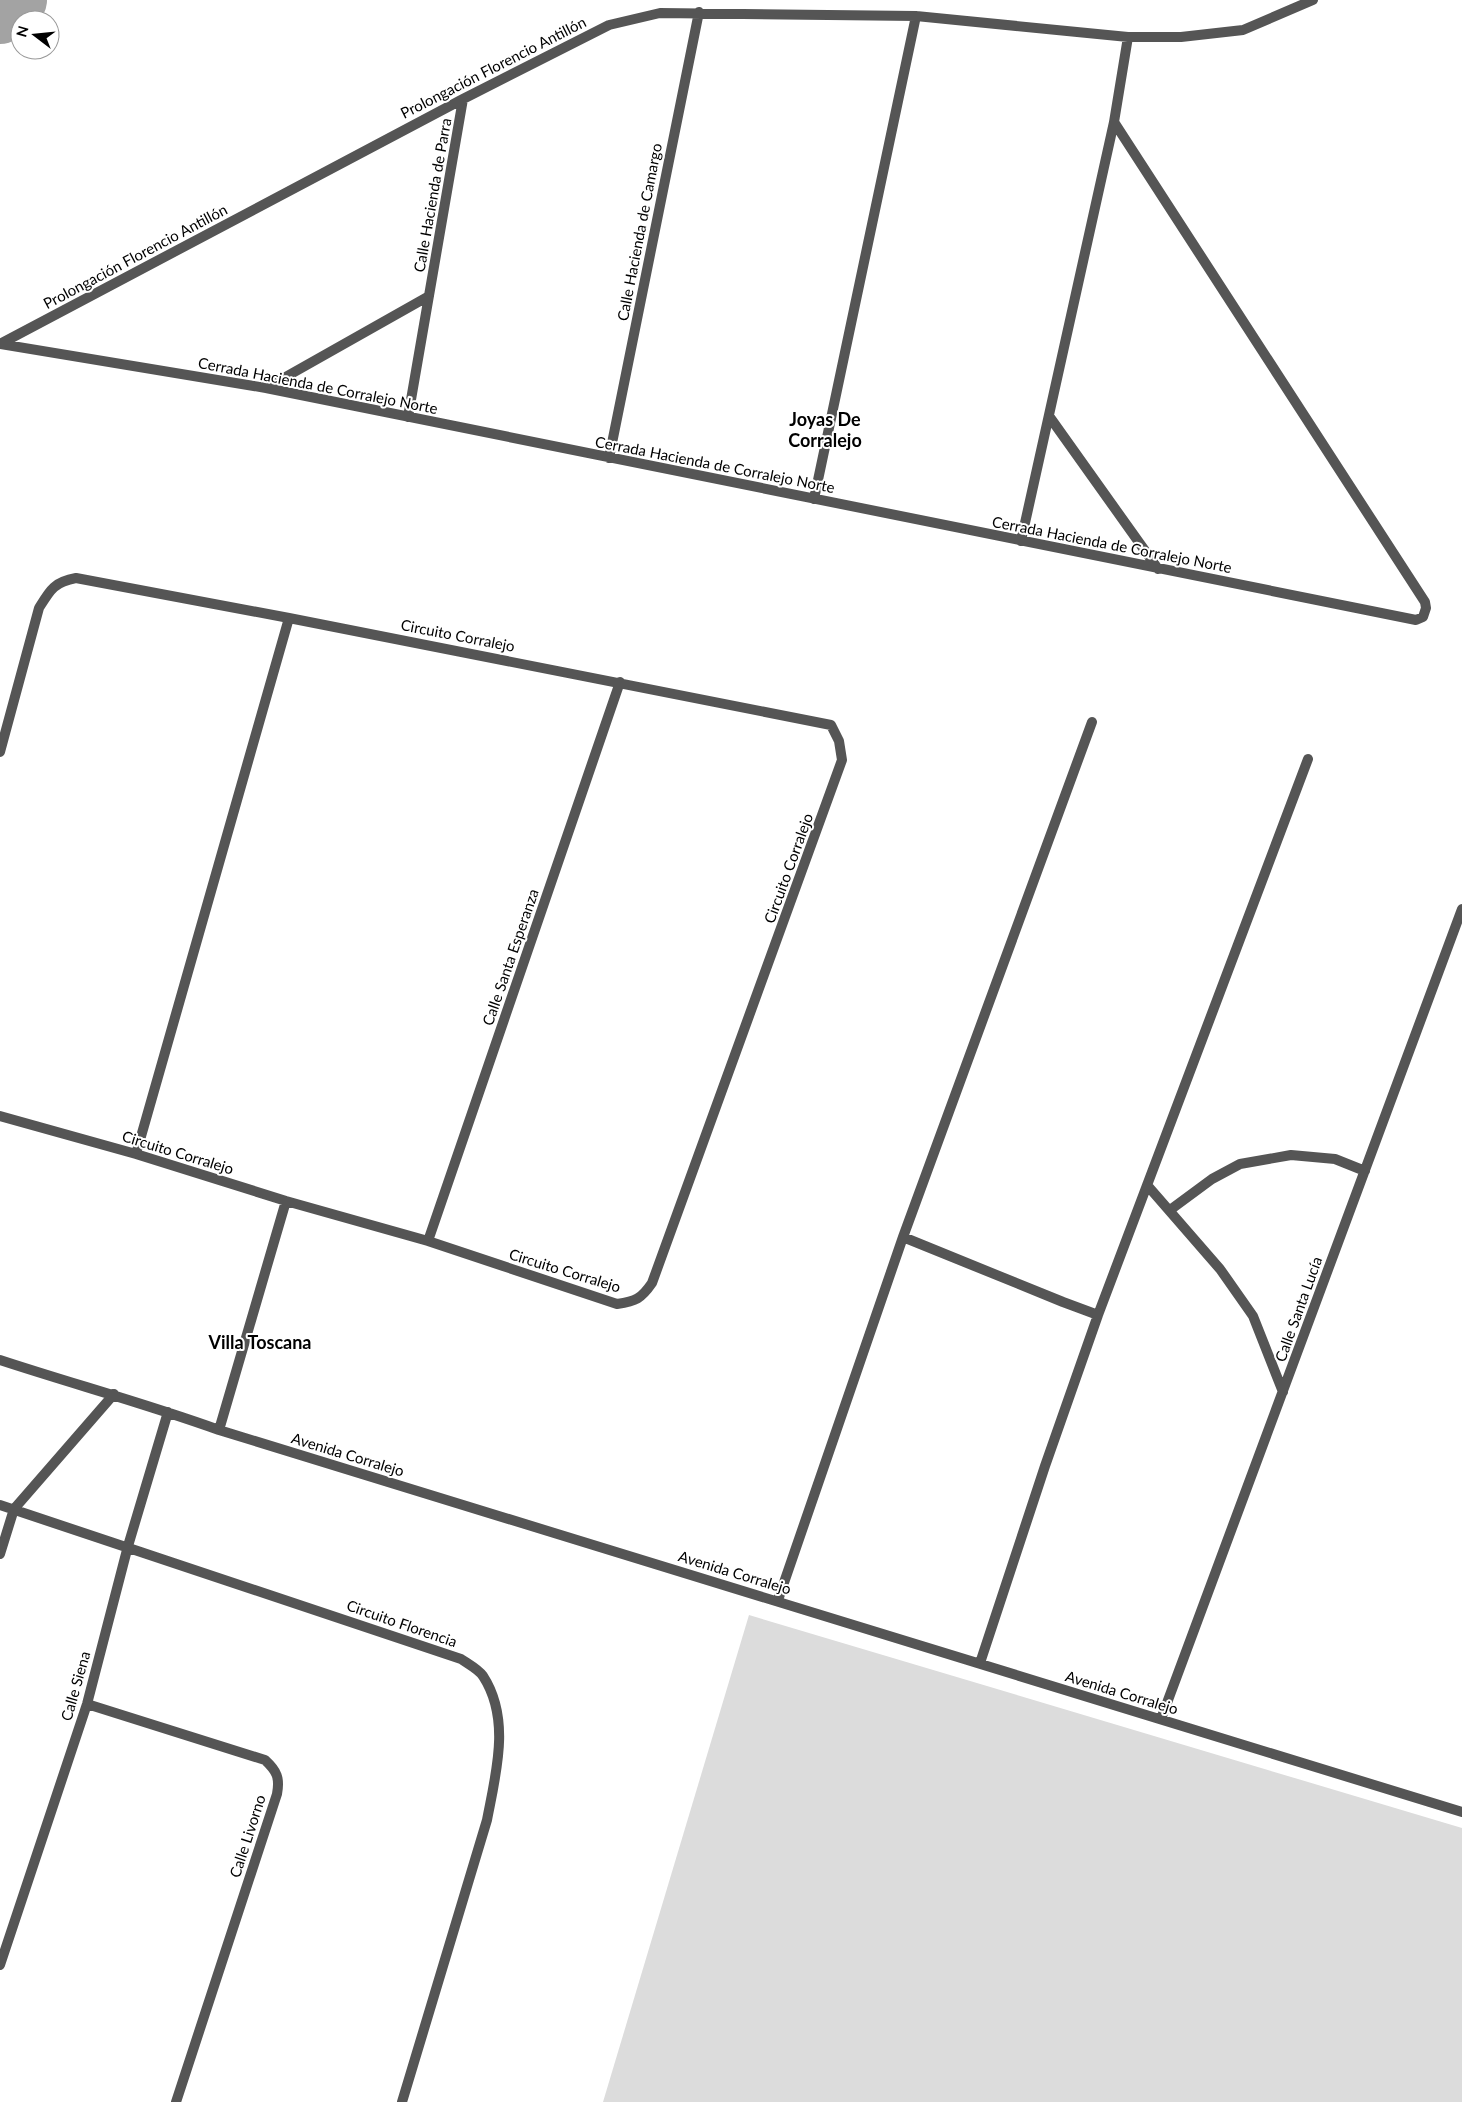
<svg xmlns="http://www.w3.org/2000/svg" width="1462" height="2102" viewBox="0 0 1462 2102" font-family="Lato,sans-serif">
	<rect width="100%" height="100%" fill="#fff"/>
	<!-- green -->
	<path fill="#dcdcdc" d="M749 1615 1462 1828V2102H603Z"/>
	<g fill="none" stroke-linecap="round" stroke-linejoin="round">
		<!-- river -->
		<path stroke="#a3a3a3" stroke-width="62" d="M0 13 16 0"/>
		<!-- street -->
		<path stroke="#555" stroke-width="10" d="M0 344 266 388 1416 620 1423 617 1426 608 1425 602 1114 122 1128 37
			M0 344 463 99 609 25 660 13 916 16 1128 37H1181L1243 30 1313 0
			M266 388 429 296
			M1049 416 1158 569
			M408 417 463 99
			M609 458 699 12
			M814 499 916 16
			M1021 541 1114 122
			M0 752 39 608C50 590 54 582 76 578L289 618 831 725 839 741 842 760 652 1283C641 1299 636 1301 617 1304L428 1241 286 1201 136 1154 0 1116
			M136 1154 289 618
			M1147 1185 1220 1269 1253 1316 1283 1392
			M1170 1210 1212 1179 1240 1164 1291 1155 1335 1159 1365 1171
			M903 1237 1063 1302 1098 1315 1045 1466 980 1663
			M428 1241 620 682
			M1098 1315 1308 759
			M0 1360C73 1384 147 1404 219 1430L1462 1812
			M219 1430 286 1201
			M0 1505 461 1659C468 1664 478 1669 483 1676 511 1719 496 1773 487 1820L402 2102
			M0 1554 14 1509 114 1394
			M778 1600 903 1237 1092 722
			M87 1704 265 1760C277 1771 280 1778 277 1794L176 2102
			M1161 1719 1462 909
			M0 1965 87 1704 128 1546 168 1412"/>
	</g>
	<g text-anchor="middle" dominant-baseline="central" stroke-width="4" stroke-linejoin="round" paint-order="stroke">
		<!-- street labels -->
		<g font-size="15" fill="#000" stroke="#fff">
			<text transform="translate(493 67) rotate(-27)">Prolongación Florencio Antillón</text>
			<text transform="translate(432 195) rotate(-80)">Calle Hacienda de Parra</text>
			<text transform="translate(639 232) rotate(-79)">Calle Hacienda de Camargo</text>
			<text transform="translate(135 256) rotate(-28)">Prolongación Florencio Antillón</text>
			<text transform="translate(318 385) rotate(11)">Cerrada Hacienda de Corralejo Norte</text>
			<text transform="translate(715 464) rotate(11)">Cerrada Hacienda de Corralejo Norte</text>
			<text transform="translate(1112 544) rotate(11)">Cerrada Hacienda de Corralejo Norte</text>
			<text transform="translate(458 635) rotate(11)">Circuito Corralejo</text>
			<text transform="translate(788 868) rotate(-70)">Circuito Corralejo</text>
			<text transform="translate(510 957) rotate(-71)">Calle Santa Esperanza</text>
			<text transform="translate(178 1152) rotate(17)">Circuito Corralejo</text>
			<text transform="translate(565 1270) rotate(17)">Circuito Corralejo</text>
			<text transform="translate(1298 1309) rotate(-70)">Calle Santa Lucía</text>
			<text transform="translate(348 1454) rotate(17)">Avenida Corralejo</text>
			<text transform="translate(735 1572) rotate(17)">Avenida Corralejo</text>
			<text transform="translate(402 1623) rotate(19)">Circuito Florencia</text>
			<text transform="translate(75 1686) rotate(-74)">Calle Siena</text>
			<text transform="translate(1122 1692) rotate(17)">Avenida Corralejo</text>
			<text transform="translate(247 1836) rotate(-72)">Calle Livorno</text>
		</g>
		<!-- quarter labels -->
		<g font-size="18" font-weight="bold" fill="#000" stroke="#fff">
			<text x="825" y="419">Joyas De<tspan x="825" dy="21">Corralejo</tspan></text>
			<text x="260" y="1342">Villa Toscana</text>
		</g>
	</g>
	<!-- north arrow -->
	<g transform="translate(35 35) rotate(286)"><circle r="24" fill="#ffffff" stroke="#999999"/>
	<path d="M0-4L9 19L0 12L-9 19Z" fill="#000000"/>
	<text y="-8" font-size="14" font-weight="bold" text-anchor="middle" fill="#000000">N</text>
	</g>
</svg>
